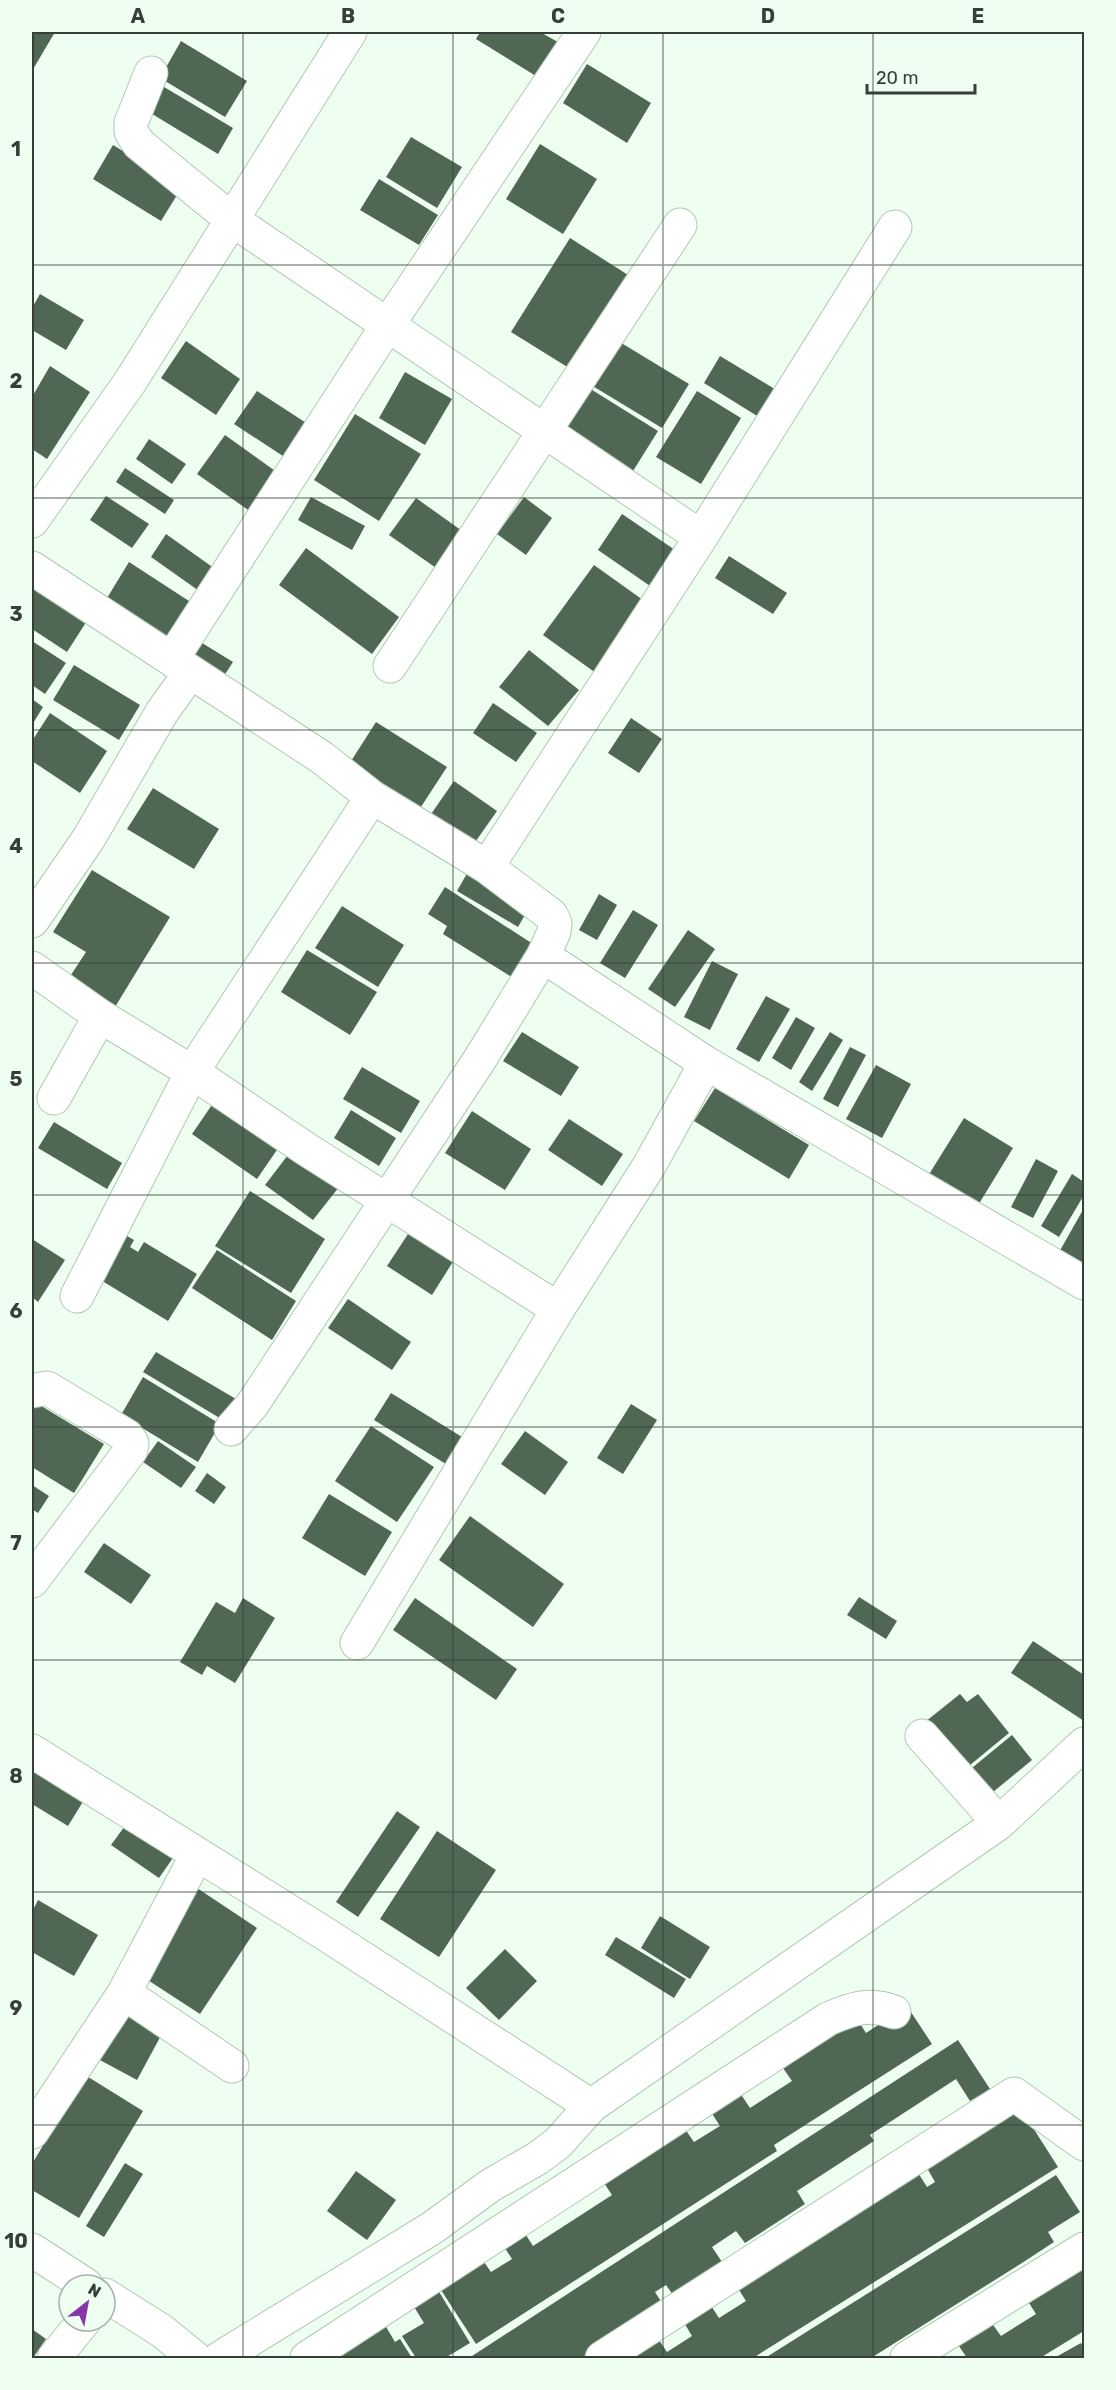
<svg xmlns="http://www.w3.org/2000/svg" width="1116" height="2390" viewBox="0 0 1116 2390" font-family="Rubik,sans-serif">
	<rect width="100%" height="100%" fill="#eefef1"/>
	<!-- building -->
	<path fill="#506754" d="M32 32H55L32 71Z
		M480 32H540L565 46 544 81 476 39Z
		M181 41 247 81 225 117 160 78Z
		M587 64 651 103 627 143 563 103Z
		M154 81 233 128 218 154 139 106Z
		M411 137 462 167 437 208 386 177Z
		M540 144 597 179 563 234 506 199Z
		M113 145 182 187 161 221 93 179Z
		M379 179 438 215 419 245 360 210Z
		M570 238 636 280 577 373 511 332Z
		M40 294 84 320 66 350 32 330V308Z
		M186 341 240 379 216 415 161 378Z
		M618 341 689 384 662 428 591 385Z
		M720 356 778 391 762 419 704 383Z
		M50 366 90 392 47 459 32 449V397Z
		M405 372 452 399 425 445 379 418Z
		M589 388 658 431 633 471 564 428Z
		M257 391 314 428 292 462 234 424Z
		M697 391 741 418 701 484 656 457Z
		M355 414 421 454 379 521 314 480Z
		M225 435 278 473 251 512 197 474Z
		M149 439 186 464 172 484 136 459Z
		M125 468 174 500 165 514 116 482Z
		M106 496 149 524 132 548 90 520Z
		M311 497 365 526 352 550 298 520Z
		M524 497 552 518 526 555 497 534Z
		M416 498 465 533 439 570 389 535Z
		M622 514 678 552 653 588 598 550Z
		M166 534 218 571 202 593 151 557Z
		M306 548 399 617 372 654 279 585Z
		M729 556 787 593 773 614 715 578Z
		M129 562 192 603 167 643 104 603Z
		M594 565 650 605 600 676 543 635Z
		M32 574 92 613 67 652 32 629Z
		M194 638 233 662 222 679 183 655Z
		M32 641 66 663 45 694 32 685Z
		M529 650 579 690 548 726 499 687Z
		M74 665 140 705 119 740 53 700Z
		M32 699 43 707 32 725Z
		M493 703 537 733 516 762 473 733Z
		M50 713 107 751 80 793 32 761V741Z
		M631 718 662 739 639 773 608 753Z
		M376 722 447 767 417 813 346 769Z
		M454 781 497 811 471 848 429 817Z
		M153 788 219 829 194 869 127 829Z
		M92 870 170 917 115 1007 69 978 86 952 53 932Z
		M469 870 530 906 518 927 457 891Z
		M445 887 536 946 515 979 443 934 447 926 428 914Z
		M599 894 617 905 597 940 579 930Z
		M342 906 404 945 378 987 315 948Z
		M633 910 658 925 625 978 600 963Z
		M688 930 715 949 675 1007 648 989Z
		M307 950 377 992 350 1035 281 992Z
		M712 961 738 974 710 1030 684 1017Z
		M766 996 790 1009 759 1062 736 1049Z
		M796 1017 815 1028 791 1070 772 1058Z
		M522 1032 579 1067 561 1096 503 1061Z
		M830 1032 843 1040 812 1091 799 1082Z
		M850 1047 866 1055 838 1107 823 1099Z
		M876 1065 911 1084 882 1138 846 1119Z
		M362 1067 420 1101 401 1133 343 1099Z
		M715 1088 809 1145 789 1179 694 1121Z
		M218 1096 283 1141 257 1179 192 1134Z
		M351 1110 396 1138 379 1166 334 1138Z
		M472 1111 531 1149 505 1190 445 1153Z
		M964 1118 1013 1148 977 1207 928 1176Z
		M569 1119 623 1154 602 1186 548 1150Z
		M54 1122 122 1163 107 1189 38 1148Z
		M291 1151 339 1187 313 1220 265 1185Z
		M1036 1159 1058 1171 1033 1218 1011 1207Z
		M1072 1174 1084 1182V1195L1059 1237 1041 1226Z
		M250 1191 325 1239 291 1293 215 1246Z
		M1084 1208V1270L1058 1254Z
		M115 1229 134 1240 130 1247 138 1252 144 1242 197 1274 168 1321 94 1276Z
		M410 1231 454 1260 432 1295 387 1266Z
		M32 1239 65 1260 38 1302 32 1297Z
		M217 1250 296 1301 272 1340 192 1288Z
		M348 1299 411 1342 392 1370 328 1328Z
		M156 1352 236 1399 223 1420 143 1372Z
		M143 1377 220 1424 198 1462 121 1415Z
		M391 1393 462 1437 446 1464 374 1420Z
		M33 1401 104 1444 74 1493 32 1467Z
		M631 1404 657 1420 623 1474 597 1458Z
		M371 1426 434 1467 397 1522 335 1481Z
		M525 1431 568 1462 545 1495 501 1464Z
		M158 1441 196 1467 181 1488 143 1462Z
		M207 1473 226 1487 214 1504 195 1491Z
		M32 1485 49 1496 38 1513 32 1509Z
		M329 1494 392 1532 365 1576 302 1538Z
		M470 1516 564 1584 533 1627 439 1560Z
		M104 1543 151 1575 131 1604 84 1572Z
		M859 1597 897 1621 886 1639 847 1615Z
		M243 1598 275 1618 235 1683 207 1666 202 1675 180 1662 216 1602 235 1613Z
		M415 1598 517 1669 496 1700 393 1630Z
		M1033 1641 1084 1675V1721L1011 1673Z
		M960 1694 967 1702 978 1694 1009 1733 964 1770 925 1722Z
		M1012 1735 1032 1760 987 1797 967 1772Z
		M32 1769 84 1800 68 1826 32 1804Z
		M397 1811 420 1827 358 1917 336 1902Z
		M127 1823 175 1855 159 1878 111 1845Z
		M437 1831 496 1870 439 1957 380 1919Z
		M197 1888 257 1928 200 2014 140 1975Z
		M38 1900 98 1935 74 1976 32 1952V1912Z
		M660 1916 710 1947 690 1979 641 1948Z
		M616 1937 686 1979 674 1998 605 1955Z
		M505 1949 537 1981 499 2020 466 1988Z
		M907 2006 932 2044 774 2145 777 2151 476 2344 441 2290 484 2262 491 2272 512 2259 503 2245 524 2232 533 2246 612 2195 604 2183 685 2129 694 2142 720 2126 711 2112 740 2093 750 2108 792 2081 781 2065 856 2017 866 2033Z
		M124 2009 164 2030 137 2080 98 2059Z
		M958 2040 990 2089 970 2101 956 2079 870 2135 874 2141 797 2191 805 2204 745 2243 736 2231 712 2247 722 2262 673 2295 666 2285 655 2292 664 2306 584 2358H469Z
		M85 2075 143 2111 79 2218 32 2190V2164Z
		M1021 2109 1058 2167 753 2358H631L657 2337 667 2352 692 2336 683 2321 710 2304 719 2318 746 2301 736 2285 915 2168 927 2187 935 2182 927 2168Z
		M125 2163 143 2174 104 2237 86 2226Z
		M356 2171 396 2200 367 2240 327 2211Z
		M1056 2175 1080 2212 1048 2232 1054 2242 1025 2261 871 2358H765Z
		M1079 2261 1084 2270V2331L1040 2358H967L957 2343 991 2322 1001 2336 1036 2314 1024 2295Z
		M438 2290 470 2343 445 2358H416L402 2336 424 2323 413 2305Z
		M385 2325 395 2342 400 2339 412 2358H338L336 2354Z
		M32 2329 46 2339 33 2358H32Z
		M1081 2343 1084 2349V2358H1054Z"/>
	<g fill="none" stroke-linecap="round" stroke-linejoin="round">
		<defs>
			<path id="minor" d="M151 73 131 123V132L139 144 231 219 701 537
				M32 521 130 382 350 32
				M32 568 321 757 372 797 192 1072 77 1296
				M172 659 387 326 584 32
				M390 666 680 225
				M372 797 487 867
				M32 921 89 838 162 712 190 673
				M543 956 706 1063 1084 1283
				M32 968 100 1016 192 1072 306 1149 558 1309
				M54 1098 100 1016
				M32 1391 47 1388 127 1436 132 1443 131 1450 32 1581
				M231 1429 252 1405 480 1059 543 956 554 932 555 923 551 915 487 867 701 537 895 227
				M357 1643 558 1309 649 1166 706 1063
				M922 1736 999 1823
				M32 1751 327 1935 591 2106
				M124 1993 232 2066
				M32 2132 124 1993 197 1855
				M32 2250 86 2285
				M105 2295 162 2331 195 2358
				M54 2358 84 2321
				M220 2358 432 2228 491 2185 538 2158 558 2143 591 2106 999 1823 1084 1744
				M307 2358 828 2019C851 2009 870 2002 894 2012
				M602 2358 1014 2094 1084 2144
				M907 2358 1084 2249"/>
		</defs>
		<!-- minor casing -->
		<use href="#minor" stroke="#afc9b4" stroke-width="35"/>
		<!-- minor -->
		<use href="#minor" stroke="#fff" stroke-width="33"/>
	</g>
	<!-- grid -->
	<path fill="none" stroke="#353f37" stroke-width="1.5" stroke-opacity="0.55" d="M243 32V2358M453 32V2358M663 32V2358M873 32V2358M32 265H1084M32 498H1084M32 730H1084M32 963H1084M32 1195H1084M32 1427H1084M32 1660H1084M32 1892H1084M32 2125H1084"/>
	<!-- border -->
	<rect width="1116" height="2390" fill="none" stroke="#eefef1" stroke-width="66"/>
	<!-- north arrow -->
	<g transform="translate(87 2303) rotate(31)"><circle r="28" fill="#eefef1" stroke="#a4b2a7" stroke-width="1.5"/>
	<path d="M0-4.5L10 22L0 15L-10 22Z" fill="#8937a6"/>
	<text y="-9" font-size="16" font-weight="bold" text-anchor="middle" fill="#353f37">N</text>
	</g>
	<!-- scale -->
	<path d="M867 84v9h108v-9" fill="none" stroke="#353f37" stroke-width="3"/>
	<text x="876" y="84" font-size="18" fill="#353f37" stroke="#eefef1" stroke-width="4.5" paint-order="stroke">20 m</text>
	<rect x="33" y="33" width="1050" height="2324" fill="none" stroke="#353f37" stroke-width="2"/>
	<g font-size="20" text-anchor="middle" font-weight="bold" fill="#353f37">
		<text x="138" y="23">A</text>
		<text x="348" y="23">B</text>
		<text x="558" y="23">C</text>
		<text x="768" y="23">D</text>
		<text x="978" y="23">E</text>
		<text x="16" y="156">1</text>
		<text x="16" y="388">2</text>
		<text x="16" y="621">3</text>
		<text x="16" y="853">4</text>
		<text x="16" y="1086">5</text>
		<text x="16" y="1318">6</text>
		<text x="16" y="1550">7</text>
		<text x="16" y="1783">8</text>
		<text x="16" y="2015">9</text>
		<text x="16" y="2248">10</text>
	</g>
</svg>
